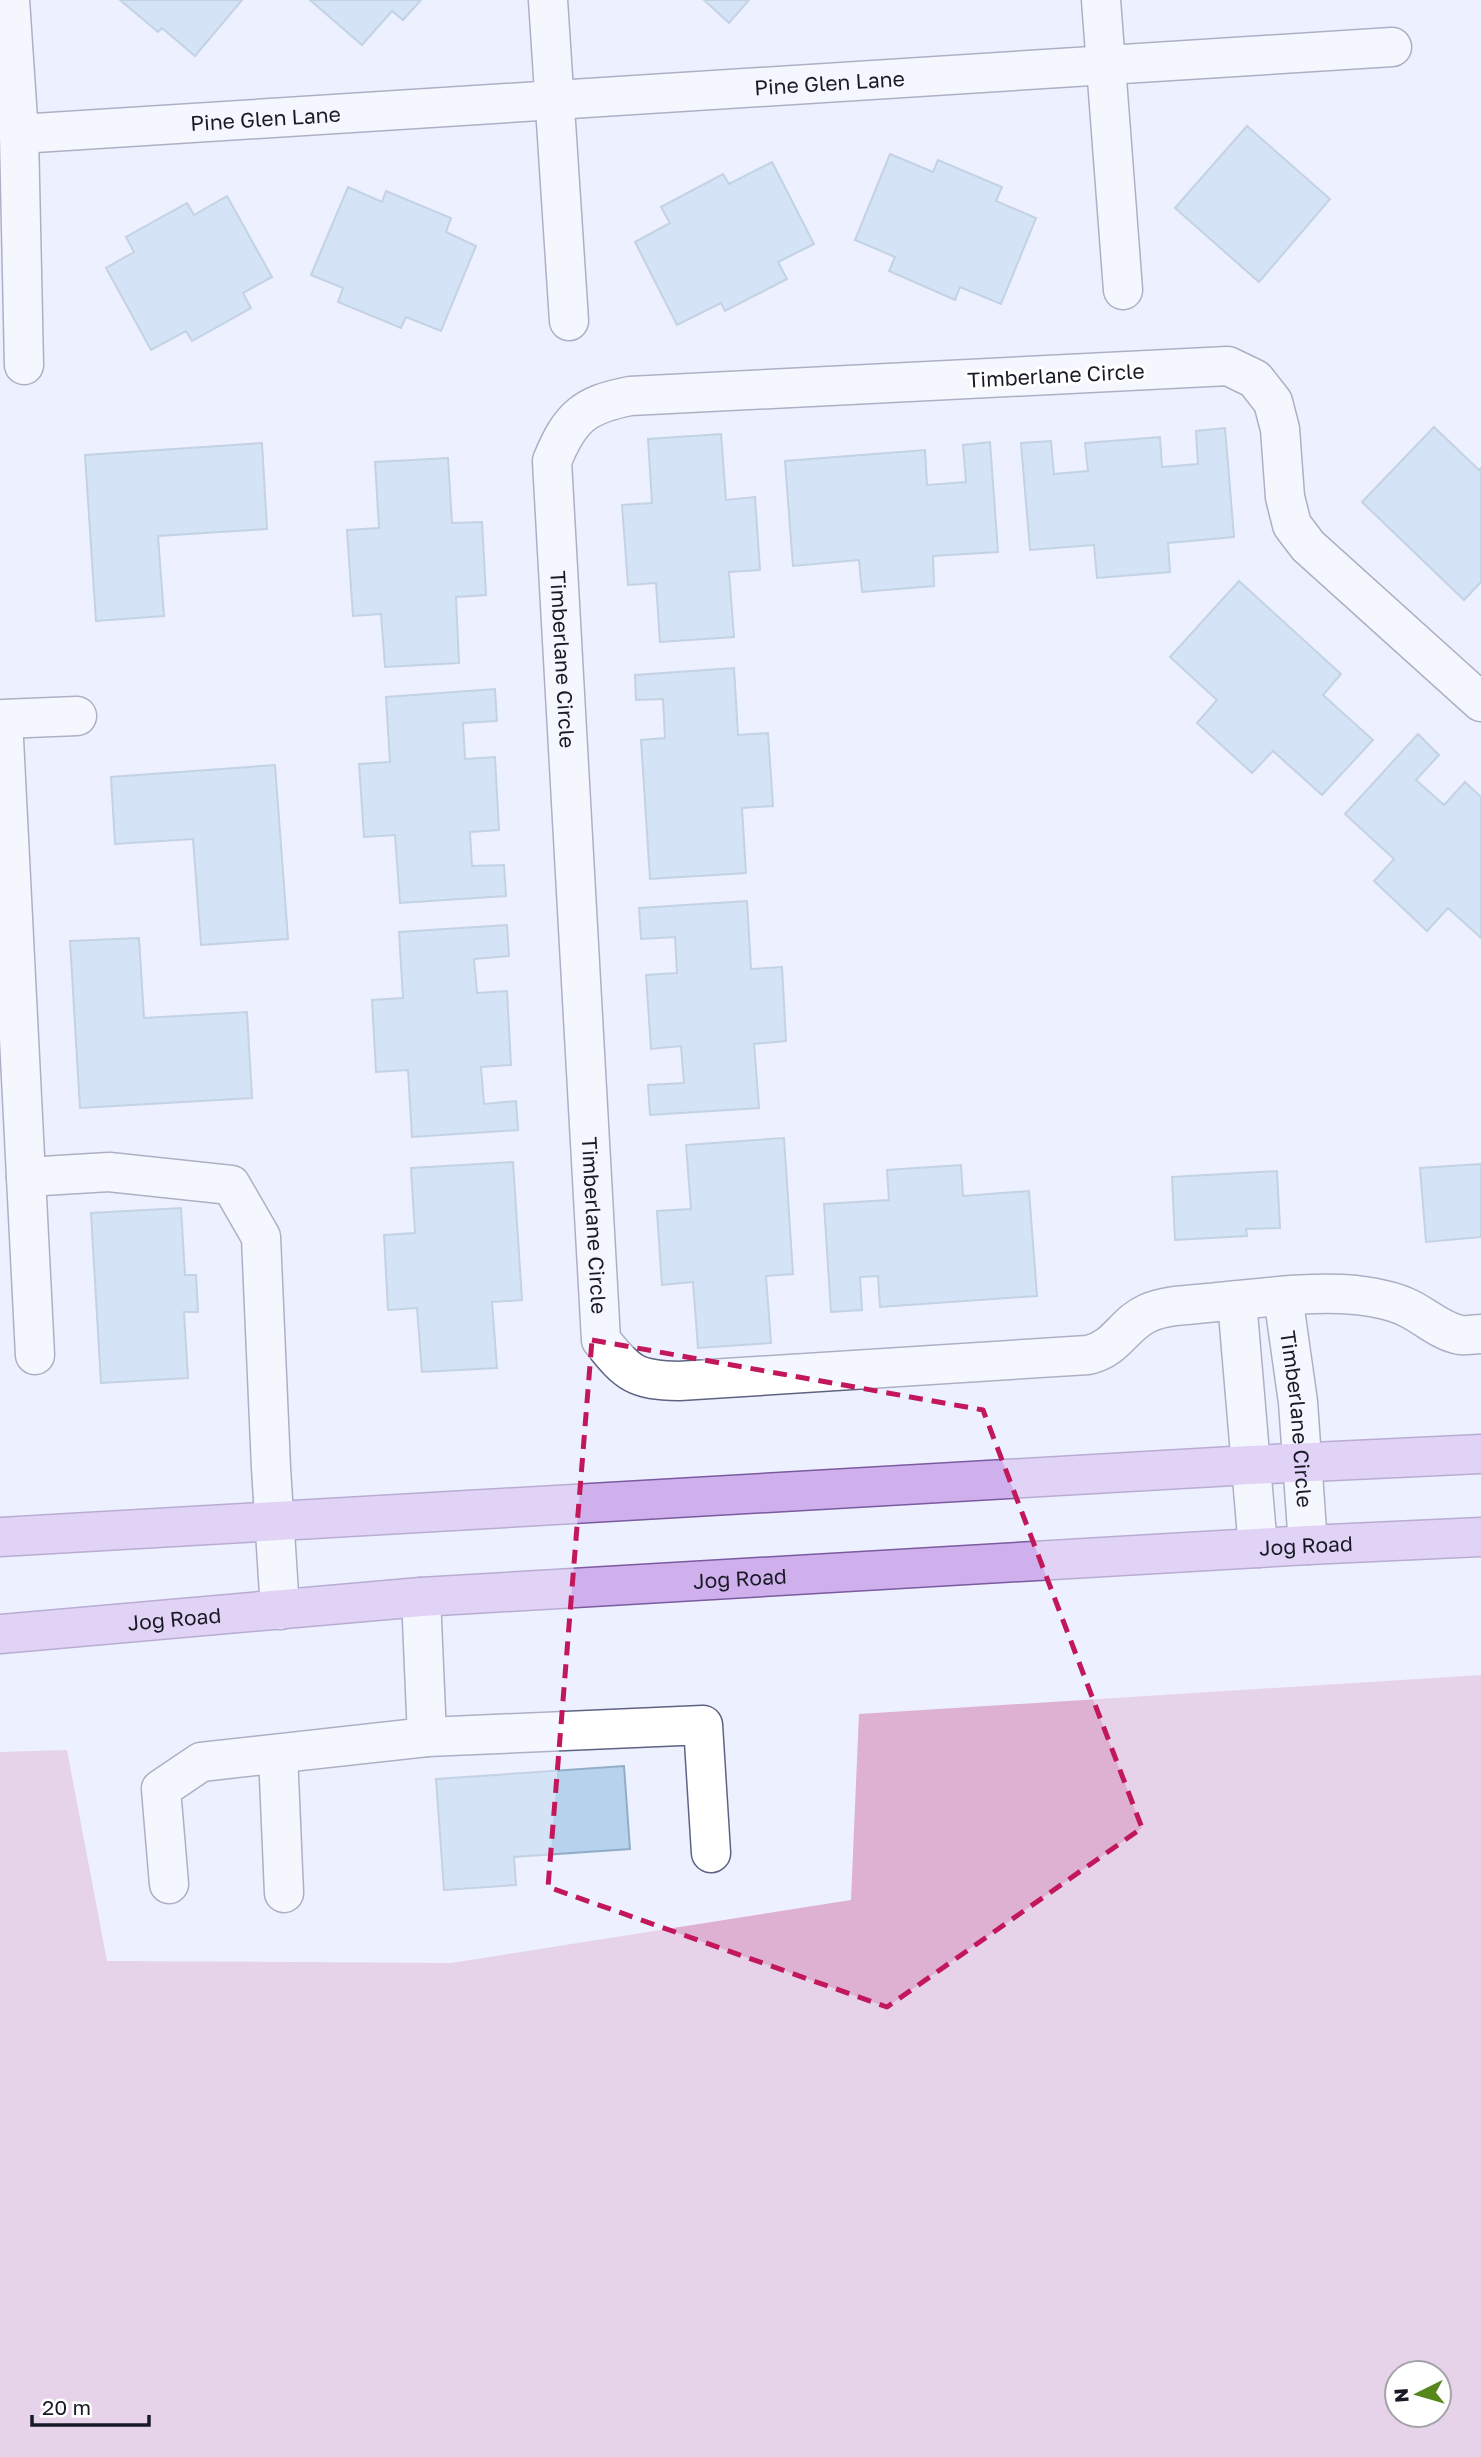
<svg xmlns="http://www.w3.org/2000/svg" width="1481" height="2457" viewBox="0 0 1481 2457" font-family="'Golos Text',sans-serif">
	<rect width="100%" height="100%" fill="#edf0fe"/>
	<!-- green -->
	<path fill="#deb0d1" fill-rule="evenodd" d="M1481 1675V2457H0V1752L67 1750 107 1961 451 1963 851 1900 859 1714ZM1397 2373H1439V2415H1397Z"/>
	<!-- building -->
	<path fill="#b6d2ed" stroke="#92adc8" stroke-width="2" d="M120 0H242L195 56 162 28 158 32Z
		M310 0H421L403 20 392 11 362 45Z
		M704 0H749L729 23Z
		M1247 126 1330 199 1259 282 1175 208Z
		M890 154 933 172 938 160 1002 187 996 201 1036 218 1001 304 960 287 955 300 889 271 895 257 855 240Z
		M772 162 814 244 778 262 787 279 725 311 721 303 677 325 635 242 670 223 661 207 723 174 729 184Z
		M348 187 382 202 386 191 451 218 446 232 476 246 441 331 406 317 401 328 338 302 343 288 311 275Z
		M227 196 272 277 243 293 251 308 192 341 186 331 151 350 106 268 134 252 126 237 187 203 194 215Z
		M1434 427 1479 470 1481 468V582L1464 600 1362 502Z
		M1225 428 1234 537 1168 543 1170 572 1097 578 1094 545 1030 550 1021 443 1051 441 1054 474 1088 471 1085 443 1160 437 1162 467 1198 464 1196 431Z
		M721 434 726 500 755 497 760 570 729 572 734 637 660 642 656 583 628 585 622 505 652 503 648 439Z
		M990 442 998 552 933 556 934 586 862 592 859 560 793 566 785 461 925 450 927 485 966 482 963 445Z
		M262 443 267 529 158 536 164 616 96 621 85 455Z
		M448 458 452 523 482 522 486 595 456 597 459 663 385 667 381 614 353 616 347 530 379 528 375 462Z
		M1239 581 1341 674 1323 695 1373 740 1322 795 1273 751 1252 773 1197 723 1217 700 1170 657Z
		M734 668 738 735 768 733 773 806 742 808 746 873 650 879 641 740 665 738 663 699 636 700 635 675Z
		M495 689 497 721 463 723 465 759 495 757 499 830 470 832 472 866 504 865 506 896 400 903 395 835 364 837 359 764 390 762 386 697Z
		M1418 734 1439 755 1416 780 1444 805 1465 782 1481 797V938L1448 908 1427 931 1374 881 1394 859 1345 814Z
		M275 765 288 939 201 945 193 839 115 844 111 777Z
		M747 901 751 969 782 967 786 1041 754 1044 759 1108 650 1115 648 1085 684 1083 681 1046 651 1049 646 975 677 973 675 937 641 939 639 908Z
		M507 925 509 956 474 959 477 993 507 991 511 1065 481 1067 484 1104 516 1101 518 1130 412 1137 408 1070 376 1072 372 1000 403 998 399 932Z
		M139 938 144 1018 247 1012 252 1098 80 1108 70 941Z
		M784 1138 793 1274 766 1276 771 1343 698 1348 693 1282 662 1285 657 1211 691 1209 686 1145Z
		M513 1162 522 1300 492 1302 497 1368 422 1372 417 1308 388 1310 384 1235 415 1233 411 1168Z
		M1481 1164V1237L1426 1242 1420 1168Z
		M961 1165 963 1196 1029 1191 1037 1296 880 1307 878 1276 860 1277 862 1310 831 1312 824 1204 889 1200 887 1170Z
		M1277 1171 1280 1228 1246 1229 1247 1236 1175 1240 1172 1177Z
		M181 1208 185 1275H196L198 1312H184L188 1378 101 1383 91 1213Z
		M624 1766 630 1849 514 1857 516 1885 444 1890 436 1779Z"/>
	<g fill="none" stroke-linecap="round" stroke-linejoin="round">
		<defs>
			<g id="minor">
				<path d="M10 0 19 134 24 365"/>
				<path d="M548 0 569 321"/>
				<path d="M1101 0 1123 290"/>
				<path id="s1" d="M19 134 1392 47"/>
				<path id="s2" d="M1481 702 1308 546 1292 525 1285 497 1280 429 1273 402 1255 379 1228 366 630 396C584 405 570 417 552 461L601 1340C628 1374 635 1380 679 1381L1088 1355C1117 1349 1123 1324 1148 1313 1169 1304 1195 1305 1217 1302 1262 1298 1310 1291 1356 1295 1373 1297 1392 1300 1408 1308 1425 1316 1440 1331 1460 1335 1466 1336 1474 1334 1481 1334"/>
				<path d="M77 716 3 719 26 1177 109 1172 231 1185 261 1237 271 1468 280 1610"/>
				<path d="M26 1177 35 1355"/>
				<path id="s3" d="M1283 1296 1298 1402 1308 1545"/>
				<path d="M1237 1301 1258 1548"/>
				<path d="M427 1737 703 1725 711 1853"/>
				<path d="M278 1754 284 1893"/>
				<path d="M169 1884 161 1789 201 1762 427 1737 421 1597"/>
			</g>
			<g id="major">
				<path d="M0 1537 1250 1465 1481 1454"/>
				<path id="s4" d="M0 1634 421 1597 1308 1545 1481 1537"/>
			</g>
		</defs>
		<!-- minor casing -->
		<use href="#minor" stroke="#5f6382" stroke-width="41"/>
		<!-- major casing -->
		<use href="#major" stroke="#7b5a9f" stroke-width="41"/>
		<!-- minor -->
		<use href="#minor" stroke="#fff" stroke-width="38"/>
		<!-- major -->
		<use href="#major" stroke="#d0b0ec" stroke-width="38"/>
	</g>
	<!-- marked area -->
	<path d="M0 0H1481V2457H0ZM592 1340 983 1410 1142 1828 887 2007 548 1887Z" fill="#edf0fe" fill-opacity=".55" fill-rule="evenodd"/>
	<path fill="none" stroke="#c2185b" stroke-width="5" stroke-dasharray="14 9" stroke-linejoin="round" d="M592 1340 983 1410 1142 1828 887 2007 548 1887Z"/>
	<g text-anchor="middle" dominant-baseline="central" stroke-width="6" stroke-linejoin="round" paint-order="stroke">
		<!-- street labels -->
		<g font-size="21" fill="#181a26" stroke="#fff">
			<text stroke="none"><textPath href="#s1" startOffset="812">Pine Glen Lane</textPath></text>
			<text stroke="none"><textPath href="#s1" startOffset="247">Pine Glen Lane</textPath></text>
			<text transform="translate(1056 375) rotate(-3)">Timberlane Circle</text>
			<text stroke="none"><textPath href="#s2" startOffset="1349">Timberlane Circle</textPath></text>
			<text stroke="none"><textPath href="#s2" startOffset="1916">Timberlane Circle</textPath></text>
			<text stroke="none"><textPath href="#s3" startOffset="124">Timberlane Circle</textPath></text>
			<text stroke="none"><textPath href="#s4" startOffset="1309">Jog Road</textPath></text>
			<text stroke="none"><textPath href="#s4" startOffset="742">Jog Road</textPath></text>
			<text stroke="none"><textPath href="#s4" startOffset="175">Jog Road</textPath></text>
		</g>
	</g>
	<!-- north arrow -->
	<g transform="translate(1418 2394) rotate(265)"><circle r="33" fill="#ffffff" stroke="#a3a3a8" stroke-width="2"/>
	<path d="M0-5L12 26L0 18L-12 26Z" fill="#56871b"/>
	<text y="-10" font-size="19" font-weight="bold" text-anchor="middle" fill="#181a26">N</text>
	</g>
	<!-- scale -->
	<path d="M32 2415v10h117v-10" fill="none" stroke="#181a26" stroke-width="3.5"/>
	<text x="42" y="2415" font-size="21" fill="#181a26" stroke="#ffffff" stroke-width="5" paint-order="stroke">20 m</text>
</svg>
